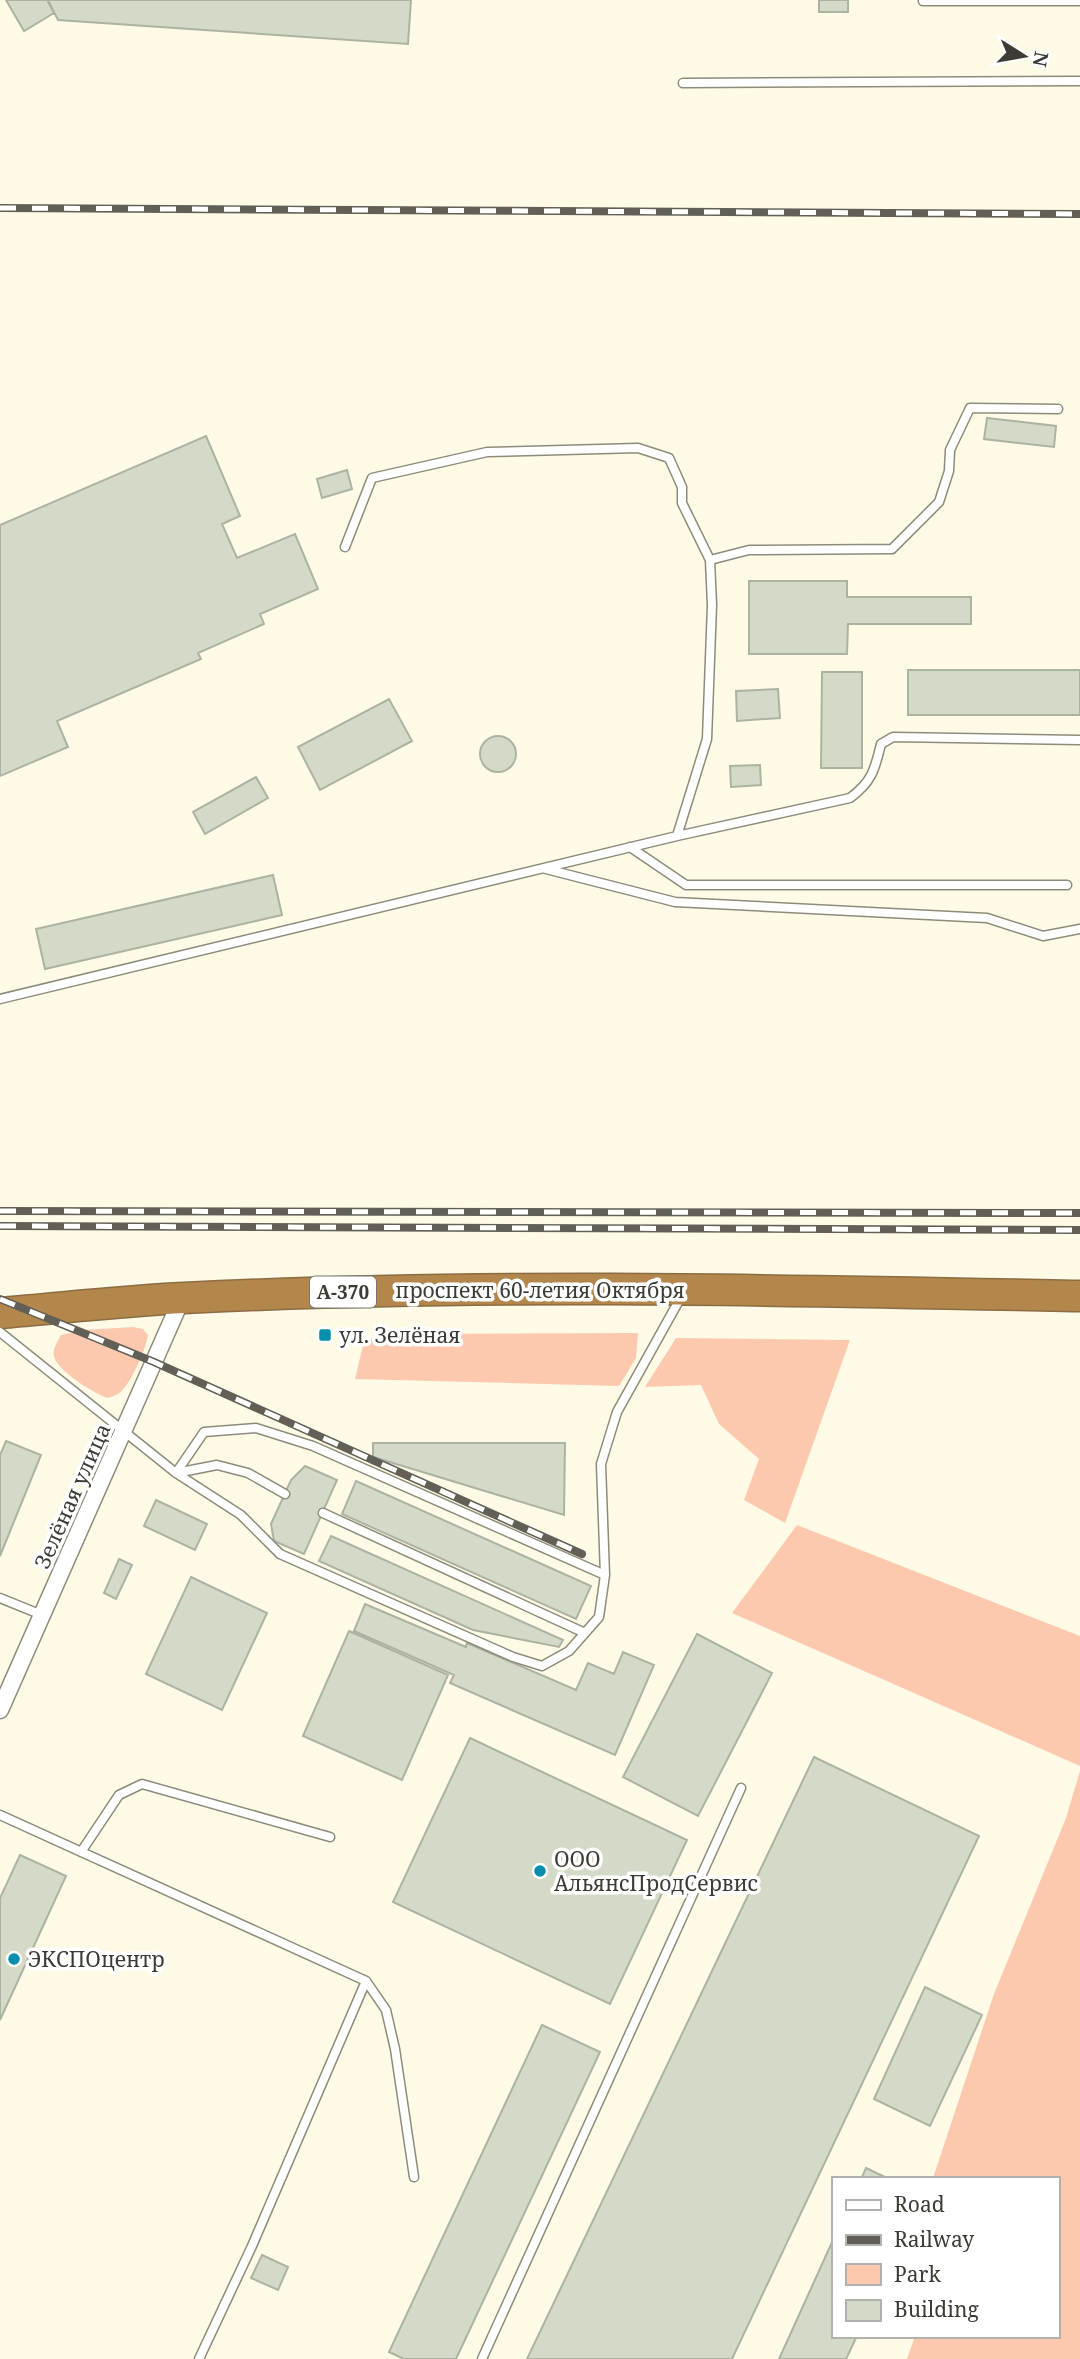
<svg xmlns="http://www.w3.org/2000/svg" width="1080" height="2359" viewBox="0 0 1080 2359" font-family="'Noto Serif',serif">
	<rect width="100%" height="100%" fill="#fefae6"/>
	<!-- green -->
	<path fill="#fcc9ae" d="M133 1327 143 1329 148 1335C146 1348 130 1387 118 1394 114 1396 111 1397 107 1398 94 1393 57 1371 54 1356 52 1349 58 1341 61 1335L83 1330Z
		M638 1333 636 1358 619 1386 355 1379 364 1341 414 1334Z
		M676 1338 850 1340 785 1523 744 1500 759 1459 719 1424 701 1385 645 1387Z
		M797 1525 1080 1636V1766L732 1613Z
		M1080 1771V2359H907L915 2336H1057V2179L933 2178 994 1994 1066 1818Z"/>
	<!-- building -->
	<path fill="#d3dac7" stroke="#adb3a2" stroke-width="2" d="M6 0H47L54 13 24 31Z
		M48 0H411L408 44 58 20Z
		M819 0H848V12H819Z
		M987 418 1056 426 1054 447 984 439Z
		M206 436 240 516 222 524 237 558 295 534 318 589 260 614 264 624 198 653 201 659 57 721 68 747 0 776V525Z
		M347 470 352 489 322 498 317 479Z
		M749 581H847V597H971V624H848L847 654H749Z
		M908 670H1080V715H908Z
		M822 672H862V768H821Z
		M778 689 780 718 737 721 736 691Z
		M389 699 412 741 320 790 298 747Z
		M480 754a18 18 0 1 1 36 0a18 18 0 1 1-36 0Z
		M760 765 761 785 731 787 730 766Z
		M256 777 268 798 205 834 193 812Z
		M273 875 282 915 45 969 36 929Z
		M6 1441 41 1455 0 1556V1455Z
		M373 1443H565L564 1515 373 1457Z
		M305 1466 337 1480 304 1554 274 1541 271 1524 291 1480Z
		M356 1481 591 1586 576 1619 342 1514Z
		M156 1500 207 1524 195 1550 144 1526Z
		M331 1536 563 1640 559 1647 473 1630 319 1561Z
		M119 1559 132 1565 116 1599 104 1593Z
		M191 1577 267 1613 222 1710 146 1674Z
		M365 1604 466 1647 467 1643 576 1690 588 1663 614 1674 623 1652 654 1665 615 1755 450 1683 454 1675 354 1631Z
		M349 1631 448 1675 402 1780 303 1736Z
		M697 1634 772 1673 698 1816 623 1777Z
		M470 1738 687 1840 610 2004 393 1902Z
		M814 1757 979 1836 732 2359H527Z
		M20 1855 66 1876 0 2020V1898Z
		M925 1987 982 2015 930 2126 874 2099Z
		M542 2025 600 2052 456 2359H404L389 2352Z
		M866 2168 889 2179H861Z
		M833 2240V2336H857L846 2359H779Z
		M262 2255 288 2267 278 2290 251 2278Z"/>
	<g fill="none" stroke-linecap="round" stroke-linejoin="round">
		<defs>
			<path id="lane" d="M923 1H1080
				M683 83 1080 81
				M710 560 749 550 892 549 939 502 949 471 950 450 970 408 1058 409
				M677 836 850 798C872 782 875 769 881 744L893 737 1080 740
				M630 847 686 885H1067
				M546 869 675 902 987 918 1043 936 1080 929
				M0 999 677 836 707 739 712 605 710 560 682 503V487L669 458 638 448 487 452 372 478 345 547
				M0 1332 176 1473 241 1515 280 1554 513 1657 542 1666 569 1651 599 1617 605 1575 601 1464 617 1412 681 1297
				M176 1473 204 1432 256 1428 313 1446 605 1575
				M176 1473 217 1465 248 1473 285 1494
				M323 1513 585 1633
				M0 1598 42 1615
				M0 1815 366 1981 386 2010 395 2049 414 2177
				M81 1852 119 1795 142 1784 330 1837
				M199 2359 252 2246 366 1981
				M482 2359 741 1788"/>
			<path id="street" d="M0 1710 182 1298"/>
			<path id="highway" d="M0 1313C61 1308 123 1301 184 1298 483 1283 781 1290 1080 1296"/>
		</defs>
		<!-- lane casing -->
		<use href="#lane" stroke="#8f8b7a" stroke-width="11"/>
		<!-- street casing -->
		<use href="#street" stroke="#8f8b7a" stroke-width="19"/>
		<!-- highway casing -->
		<use href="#highway" stroke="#8a6d43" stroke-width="33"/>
		<!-- lane -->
		<use href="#lane" stroke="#fff" stroke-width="8"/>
		<!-- street -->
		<use href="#street" stroke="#fff" stroke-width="16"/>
		<!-- highway -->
		<use href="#highway" stroke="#b3874b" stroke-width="30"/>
		<defs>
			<path id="rail" d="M0 208 1080 214
				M0 1211 1080 1213
				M0 1226 1080 1230
				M0 1299 154 1362 582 1554"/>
		</defs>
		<!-- rail casing -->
		<use href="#rail" stroke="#626056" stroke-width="8"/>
		<!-- rail -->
		<use href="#rail" stroke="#fff" stroke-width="5" stroke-dasharray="16" stroke-linecap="butt"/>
	</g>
	<!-- markers -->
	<g fill="#068fac" stroke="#fff" stroke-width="2.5">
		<rect x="318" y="1328" width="14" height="14" rx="3.5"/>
		<circle cx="540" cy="1871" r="7"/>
		<circle cx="14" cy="1959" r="7"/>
	</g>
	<g text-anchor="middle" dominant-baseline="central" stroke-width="7" stroke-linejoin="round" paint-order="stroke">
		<!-- shield labels -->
		<rect fill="#fff" stroke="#777671" stroke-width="2" x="310" y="1276.5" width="66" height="31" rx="5"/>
		<g font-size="19" font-weight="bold" fill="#3d3c34">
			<text x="343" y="1292">А-370</text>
		</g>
		<!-- street labels -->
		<g font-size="21" fill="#3d3c34" stroke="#fff">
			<text x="540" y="1290">проспект 60-летия Октября</text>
			<text transform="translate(72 1496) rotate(-66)">Зелёная улица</text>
		</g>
		<!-- poi labels -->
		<g font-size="21" fill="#3d3c34" stroke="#fff" text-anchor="start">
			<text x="339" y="1335">ул. Зелёная</text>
			<text x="554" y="1859">ООО<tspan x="554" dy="24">АльянсПродСервис</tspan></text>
			<text x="28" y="1959">ЭКСПОцентр</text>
		</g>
	</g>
	<!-- legend -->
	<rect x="832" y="2177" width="228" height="161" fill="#ffffff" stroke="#b1b1ae" stroke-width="2"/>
	<rect x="846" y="2200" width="35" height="10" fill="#ffffff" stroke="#b1b1ae" stroke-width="2"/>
	<text x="894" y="2212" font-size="21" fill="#3d3c34">Road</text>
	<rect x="846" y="2235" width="35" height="10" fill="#626056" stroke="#b1b1ae" stroke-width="2"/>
	<text x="894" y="2247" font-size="21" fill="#3d3c34">Railway</text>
	<rect x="846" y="2264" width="35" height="21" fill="#fcc9ae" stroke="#b1b1ae" stroke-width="2"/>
	<text x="894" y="2282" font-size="21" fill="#3d3c34">Park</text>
	<rect x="846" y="2300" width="35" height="21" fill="#d3dac7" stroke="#b1b1ae" stroke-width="2"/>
	<text x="894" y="2317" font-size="21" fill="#3d3c34">Building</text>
	<!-- north arrow -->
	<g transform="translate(1024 56) rotate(101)" stroke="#ffffff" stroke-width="5" paint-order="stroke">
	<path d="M0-5L12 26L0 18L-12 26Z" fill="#3d3c34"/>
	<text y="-10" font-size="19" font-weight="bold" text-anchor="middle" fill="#3d3c34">N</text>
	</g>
</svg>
